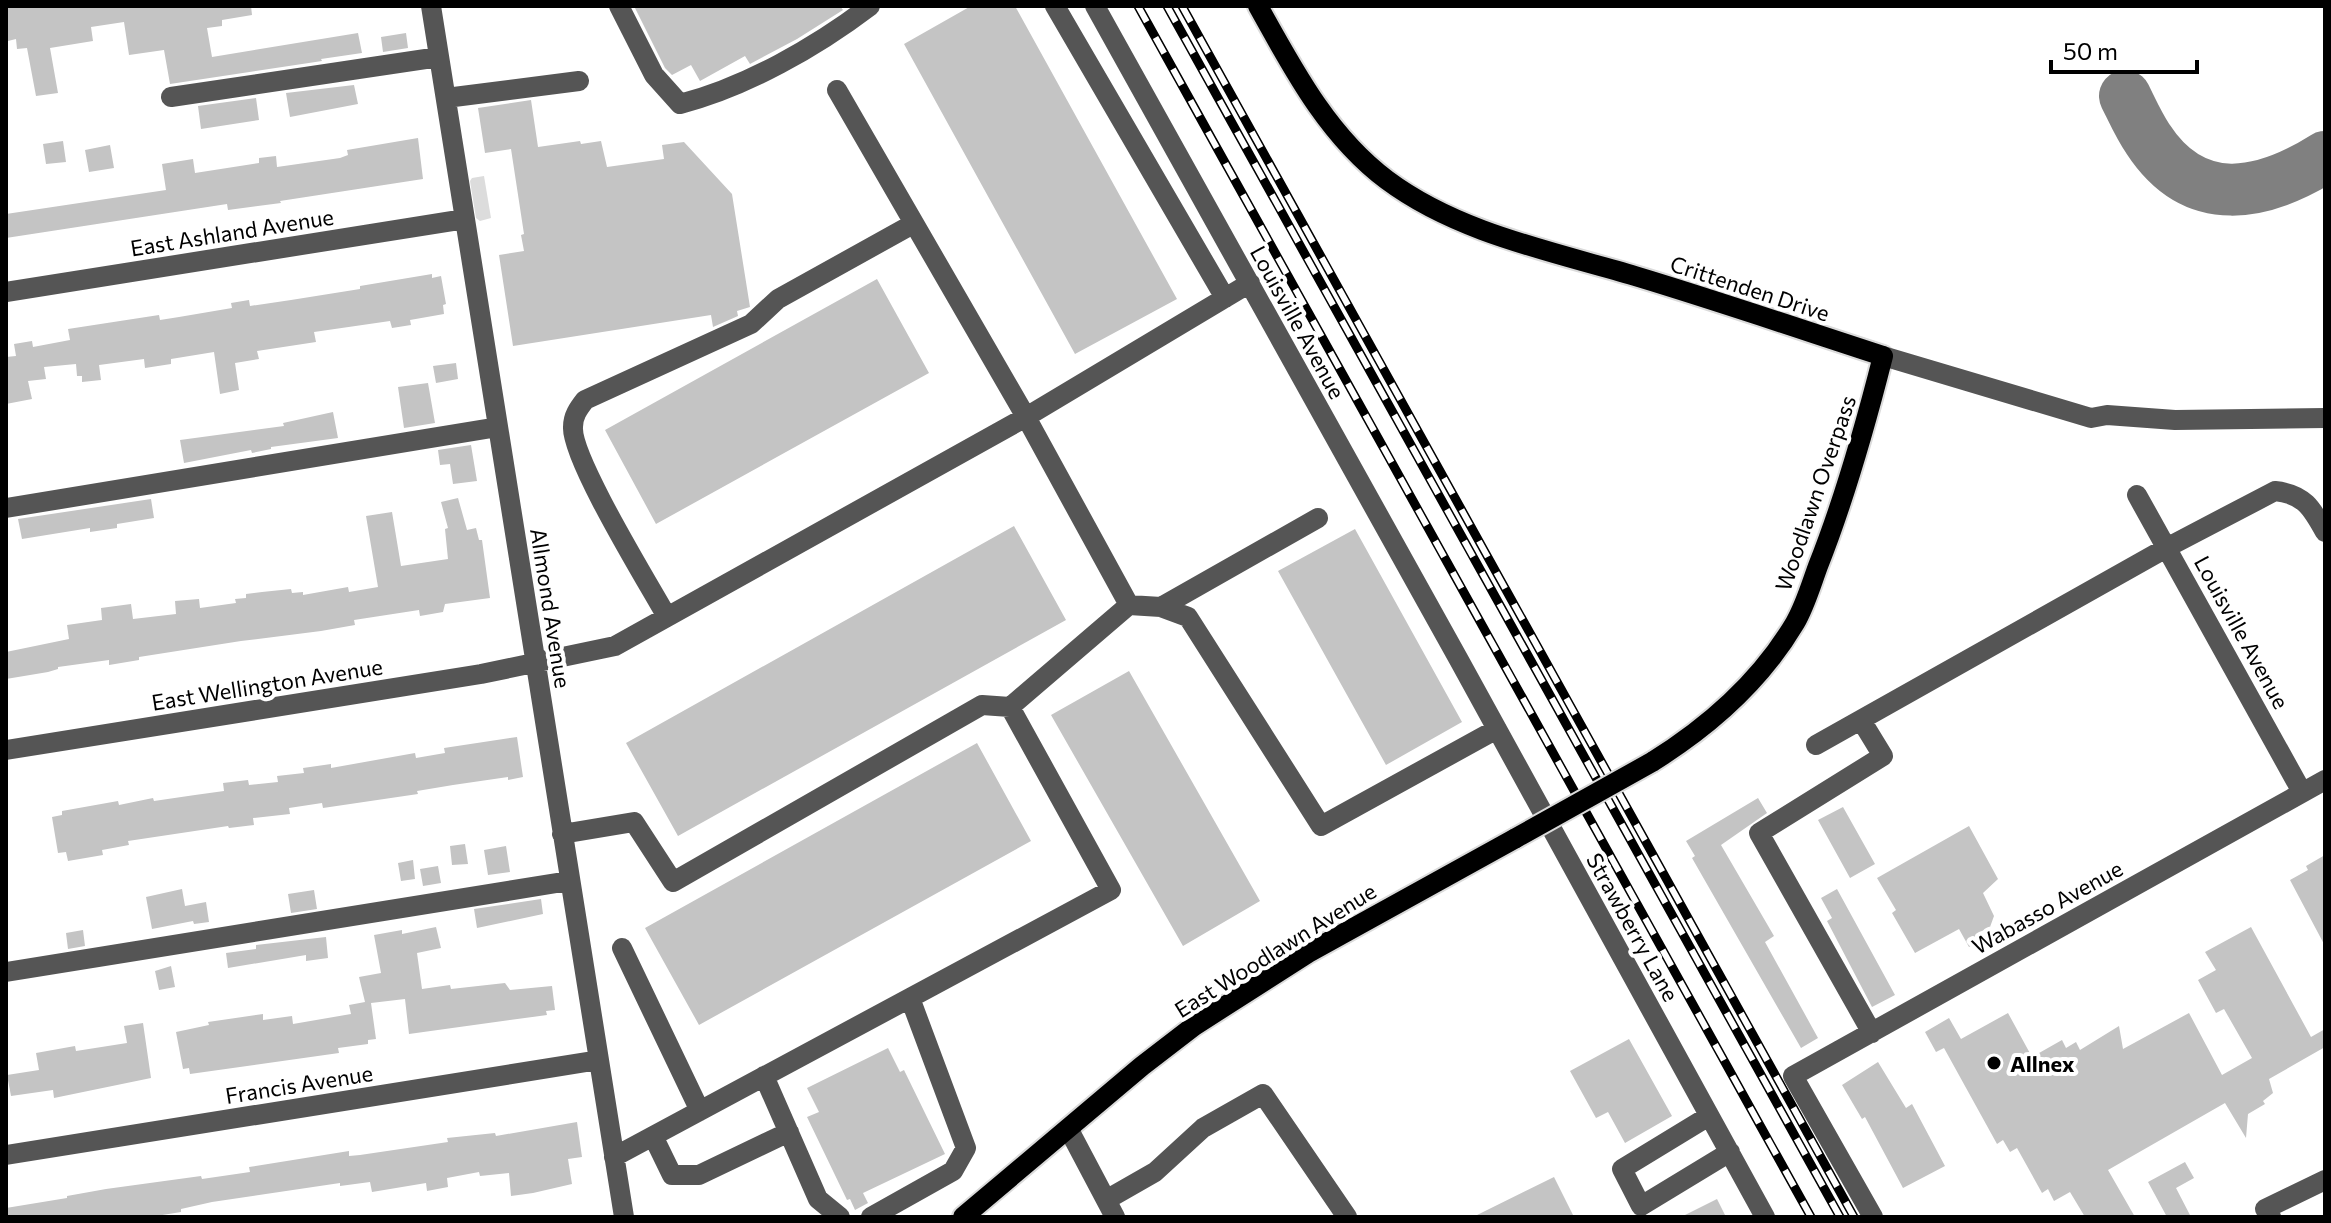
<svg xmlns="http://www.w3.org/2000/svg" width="2331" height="1223" viewBox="0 0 2331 1223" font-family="Commissioner,sans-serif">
	<rect width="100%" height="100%" fill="#fff"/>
	<!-- green -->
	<path fill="#dcdcdc" d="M484 176 491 218 480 221 476 218 470 181 472 178Z"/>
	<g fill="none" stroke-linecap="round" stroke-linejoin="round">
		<!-- taxiway -->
		<path stroke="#808080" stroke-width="52" d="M2125 96C2132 110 2139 126 2148 139 2195 211 2263 196 2325 157"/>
	</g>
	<!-- building -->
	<path fill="#c4c4c4" d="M6 6H251L252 15 222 20V26L207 28 212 57 358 33 362 53 321 59 322 61 170 84 164 50 129 55 124 22 91 27 93 41 50 48 58 93 36 96 27 48 17 49 16 39 8 41Z
		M634 6H840L843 10 797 39 750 64 745 56 700 81 691 65 672 75 665 68Z
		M971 6H1015L1177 299 1075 354 904 44Z
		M406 33 408 48 383 52 381 37Z
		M354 85 358 104 290 117 286 93Z
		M256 98 259 120 201 129 198 106Z
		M531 100 538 147 580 141 581 144 601 141 607 167 664 159 662 145 684 142 732 194 750 307 737 311 738 316 713 327 711 315 513 346 499 255 524 251 521 235 524 234 511 149 485 153 478 108Z
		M418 138 423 179 280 201 281 203 228 210 227 204 6 238V214L166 190 162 164 193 159 195 173 259 163V158L276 156 277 167 340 158 348 155 347 150Z
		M63 141 66 162 46 164 43 144Z
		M110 145 114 168 89 172 85 150Z
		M432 274V278L441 276 446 304 443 305 444 314 410 320 411 325 392 328 390 321 314 332 316 342 257 351 259 359 235 363 239 390 220 394 214 352 171 359V364L145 368 144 359 99 365 101 380 82 382V376H77L76 364 44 367 46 379 28 381 32 399 6 404V357L16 356 14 344 32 341 33 347 70 340 68 329 159 315 160 320 179 317 232 308 231 303 249 300 250 306 291 300 360 289V286Z
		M877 279 929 373 656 524 605 430Z
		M456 363 458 379 436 383 433 366Z
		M428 383 435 423 404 428 398 387Z
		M333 412 338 438 271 447V449L252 453 251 450 184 463 180 440 284 426 283 423Z
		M471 445 477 481 453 484 450 464 440 465 438 450Z
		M458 498 467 530 476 528 479 540H482L490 598 445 604 443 612 420 616 419 610 354 620 355 625 321 631 241 641 139 657V660L109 665V660L58 667V669L48 672 6 679V652L69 639 67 625 102 620 101 608 131 604 133 619 176 614 175 601 199 599 200 608 236 603 235 599 246 598V594L262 592 291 589 292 593 303 592V595L348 587 349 592 378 587 366 516 392 512 401 566 448 559 445 529 448 528 441 502Z
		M151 499 154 518 117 524V528L90 532V528L22 539 18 519Z
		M1014 526 1066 620 678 836 626 743Z
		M1355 529 1462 722 1386 765 1278 571Z
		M1129 671 1260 901 1183 946 1051 715Z
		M517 737 523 777 508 780V777L453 785 417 791 418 794 323 808 322 803 289 808 290 814 253 818 254 825 229 828 228 826 128 841 129 845 102 850 103 855 68 861 66 852 58 853 52 817 62 815V811L118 801 119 805 153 798 154 801 195 795 224 791 223 783 248 780 249 785 278 782 277 776 304 773 303 768 331 764V768L415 753 416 758 445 753 444 748Z
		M977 743 1031 841 699 1025 645 928Z
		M1758 798 1767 813 1721 845 1774 936 1765 942 1818 1038 1801 1048 1692 858 1695 856 1686 841Z
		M1843 807 1875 864 1850 878 1818 820Z
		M1969 826 1998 879 1983 893 1994 916 1990 927 1980 932 1984 939 1969 947 1959 929 1915 953 1892 913 1896 910 1877 878Z
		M465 844 468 864 452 865 450 846Z
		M506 846 510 872 488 875 484 850Z
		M2325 855V946L2290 880 2308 870 2306 866Z
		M413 860 415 879 401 881 398 863Z
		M438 866 441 883 423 886 420 869Z
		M182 889 185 906 206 902 209 922 194 924 193 921 152 929 146 897Z
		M1837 889 1895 995 1872 1007 1827 921 1832 918 1821 898Z
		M314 890 317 909 291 913 288 894Z
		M541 899 543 914 477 928 474 909Z
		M436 927 441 948 417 953 422 989 450 985 451 989 505 983 510 990 552 986 555 1010 546 1011 547 1015 409 1034 405 999 371 1003 376 1039 368 1040V1044L338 1048 339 1053 190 1074 189 1068 183 1069 176 1032 209 1025 208 1022 263 1014V1020L292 1016 293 1024 351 1014 349 1005 365 1002 359 977 381 973 374 935 402 930V934Z
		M2251 927 2311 1037 2325 1029V1047L2269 1079 2273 1093 2263 1101 2265 1104 2248 1114 2246 1138 2225 1103 2108 1170 2135 1217H2085L2070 1192 2054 1201 2048 1189 2042 1193 2017 1148 2010 1152 2003 1140 1997 1144 1944 1048 1936 1052 1925 1032 1949 1018 1961 1039 2008 1013 2032 1057 2062 1040 2066 1048 2076 1042 2080 1050 2119 1026 2123 1049 2189 1013 2222 1075 2252 1058 2224 1009 2216 1013 2198 980 2216 970 2205 952Z
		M83 930 85 946 68 949 66 933Z
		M326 937 328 958 306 961V955L228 968 226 953 256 949V945Z
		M171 966 175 987 159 990 155 971Z
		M143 1023 151 1078 54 1098 53 1090 11 1096 7 1075 39 1070 36 1053 75 1046 76 1051 127 1043 124 1026Z
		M1629 1039 1672 1116 1625 1143 1608 1112 1596 1118 1570 1071Z
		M888 1048 900 1072 904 1070 945 1154 863 1193 868 1203 855 1210 850 1199 847 1200 807 1117 819 1112 807 1088Z
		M1878 1062 1906 1108 1912 1104 1945 1166 1903 1188 1865 1117 1862 1119 1842 1085Z
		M577 1122 582 1157 568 1159 572 1184 533 1193 511 1196 509 1173 480 1176 479 1172 447 1178 448 1187 427 1191 426 1183 372 1192 370 1182 340 1186V1183L212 1202 181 1209V1212L150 1217H6V1208L67 1198V1196L106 1189 201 1176 202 1179 250 1172 249 1167 349 1151V1156L360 1155 448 1142 447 1138 495 1133 496 1136Z
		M2185 1162 2194 1178 2176 1188 2191 1217H2167L2148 1182Z
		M1554 1177 1574 1217H1473Z
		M1717 1199 1726 1217H1681Z"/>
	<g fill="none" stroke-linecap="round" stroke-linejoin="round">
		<defs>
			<path id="major" d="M1258 6C1293 69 1328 136 1387 180 1458 233 1551 251 1635 276 1718 301 1800 329 1883 356 1865 427 1845 498 1818 566 1811 585 1805 606 1795 623 1760 682 1710 726 1652 762
				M963 1217 1142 1066 1194 1026 1308 953 1516 838"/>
		</defs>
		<!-- major casing -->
		<use href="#major" stroke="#dbdbdb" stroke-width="24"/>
		<!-- minor -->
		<path stroke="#555" stroke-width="20" d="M431 6 624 1217
			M619 6 654 75 680 104C746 87 816 47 870 6
			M1055 6 1225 298
			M1095 6 1459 660 1765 1217
			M837 90 1026 417 1250 283
			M171 97 439 57
			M446 98 579 81
			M6 292 465 219
			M1883 356 2091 418 2107 415 2175 420 2325 418
			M2137 495 2302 792
			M6 508 498 427
			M1129 605 1161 607 1188 617 1321 826 1497 729
			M1161 607 1318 518
			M667 617C648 583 571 458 573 427 573 416 578 409 585 400L751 324 778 299 913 224
			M1861 720 1883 756 1759 833 1872 1033
			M1816 745 2168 547 2275 491C2304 494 2312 508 2325 532
			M6 750 481 674 615 646 1026 417 1129 605 1010 707
			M562 834 634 822 673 882 982 705 1010 707 1111 890 614 1157
			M622 948 700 1111
			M6 972 569 881
			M764 1076 818 1199 840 1217
			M1709 1116 1622 1169 1641 1206 1730 1152
			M1069 1130 1115 1217
			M653 1136 672 1175H699L789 1132
			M6 1155 599 1060
			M1106 1200 1155 1172 1203 1128 1263 1094 1347 1217
			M871 1217 953 1171 966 1148 910 998
			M1873 1217 1793 1076 2325 780
			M2271 1217 2265 1209 2325 1180"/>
		<!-- major -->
		<use href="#major" stroke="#000" stroke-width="20"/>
		<defs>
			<path id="rail" d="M1138 6 1811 1217
				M1167 6 1840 1217
				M1182 6 1854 1217"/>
		</defs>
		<!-- rail casing -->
		<use href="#rail" stroke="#000" stroke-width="9"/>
		<!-- rail -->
		<use href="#rail" stroke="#fff" stroke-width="6" stroke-dasharray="18" stroke-linecap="butt"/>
		<defs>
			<path id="major-bridge" d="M1516 838 1652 762"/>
		</defs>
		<!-- major-bridge casing -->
		<use href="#major-bridge" stroke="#dbdbdb" stroke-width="24" stroke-linecap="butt"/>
		<!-- major-bridge -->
		<use href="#major-bridge" stroke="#000" stroke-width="20"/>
	</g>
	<!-- markers -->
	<circle fill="#000" stroke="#fff" stroke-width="3" cx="1994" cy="1063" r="8"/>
	<g text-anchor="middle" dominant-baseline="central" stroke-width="8" stroke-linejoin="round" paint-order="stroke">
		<!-- street labels -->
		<g font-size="22" fill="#000" stroke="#fff">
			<text transform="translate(232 232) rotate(-9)">East Ashland Avenue</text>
			<text transform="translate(1750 288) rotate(18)">Crittenden Drive</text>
			<text transform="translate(1298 322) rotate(61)">Louisville Avenue</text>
			<text transform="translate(1815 493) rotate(-71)">Woodlawn Overpass</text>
			<text transform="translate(551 608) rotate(81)">Allmond Avenue</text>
			<text transform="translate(2242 632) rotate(61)">Louisville Avenue</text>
			<text transform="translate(267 684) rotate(-9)">East Wellington Avenue</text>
			<text transform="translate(2047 907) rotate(-29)">Wabasso Avenue</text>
			<text transform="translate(1633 927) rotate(61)">Strawberry Lane</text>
			<text transform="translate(1275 950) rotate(-32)">East Woodlawn Avenue</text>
			<text transform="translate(299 1084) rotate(-9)">Francis Avenue</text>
		</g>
		<!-- poi labels -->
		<g font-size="22" font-weight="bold" fill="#000" stroke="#fff" text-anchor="start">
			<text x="2010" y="1063">Allnex</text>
		</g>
	</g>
	<!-- border -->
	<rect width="2331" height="1223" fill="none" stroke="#000000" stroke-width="16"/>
	<!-- scale -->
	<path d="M2051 60v12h146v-12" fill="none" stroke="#000000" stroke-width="4"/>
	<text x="2063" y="60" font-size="24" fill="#000000" stroke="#ffffff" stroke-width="6" paint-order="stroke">50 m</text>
</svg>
